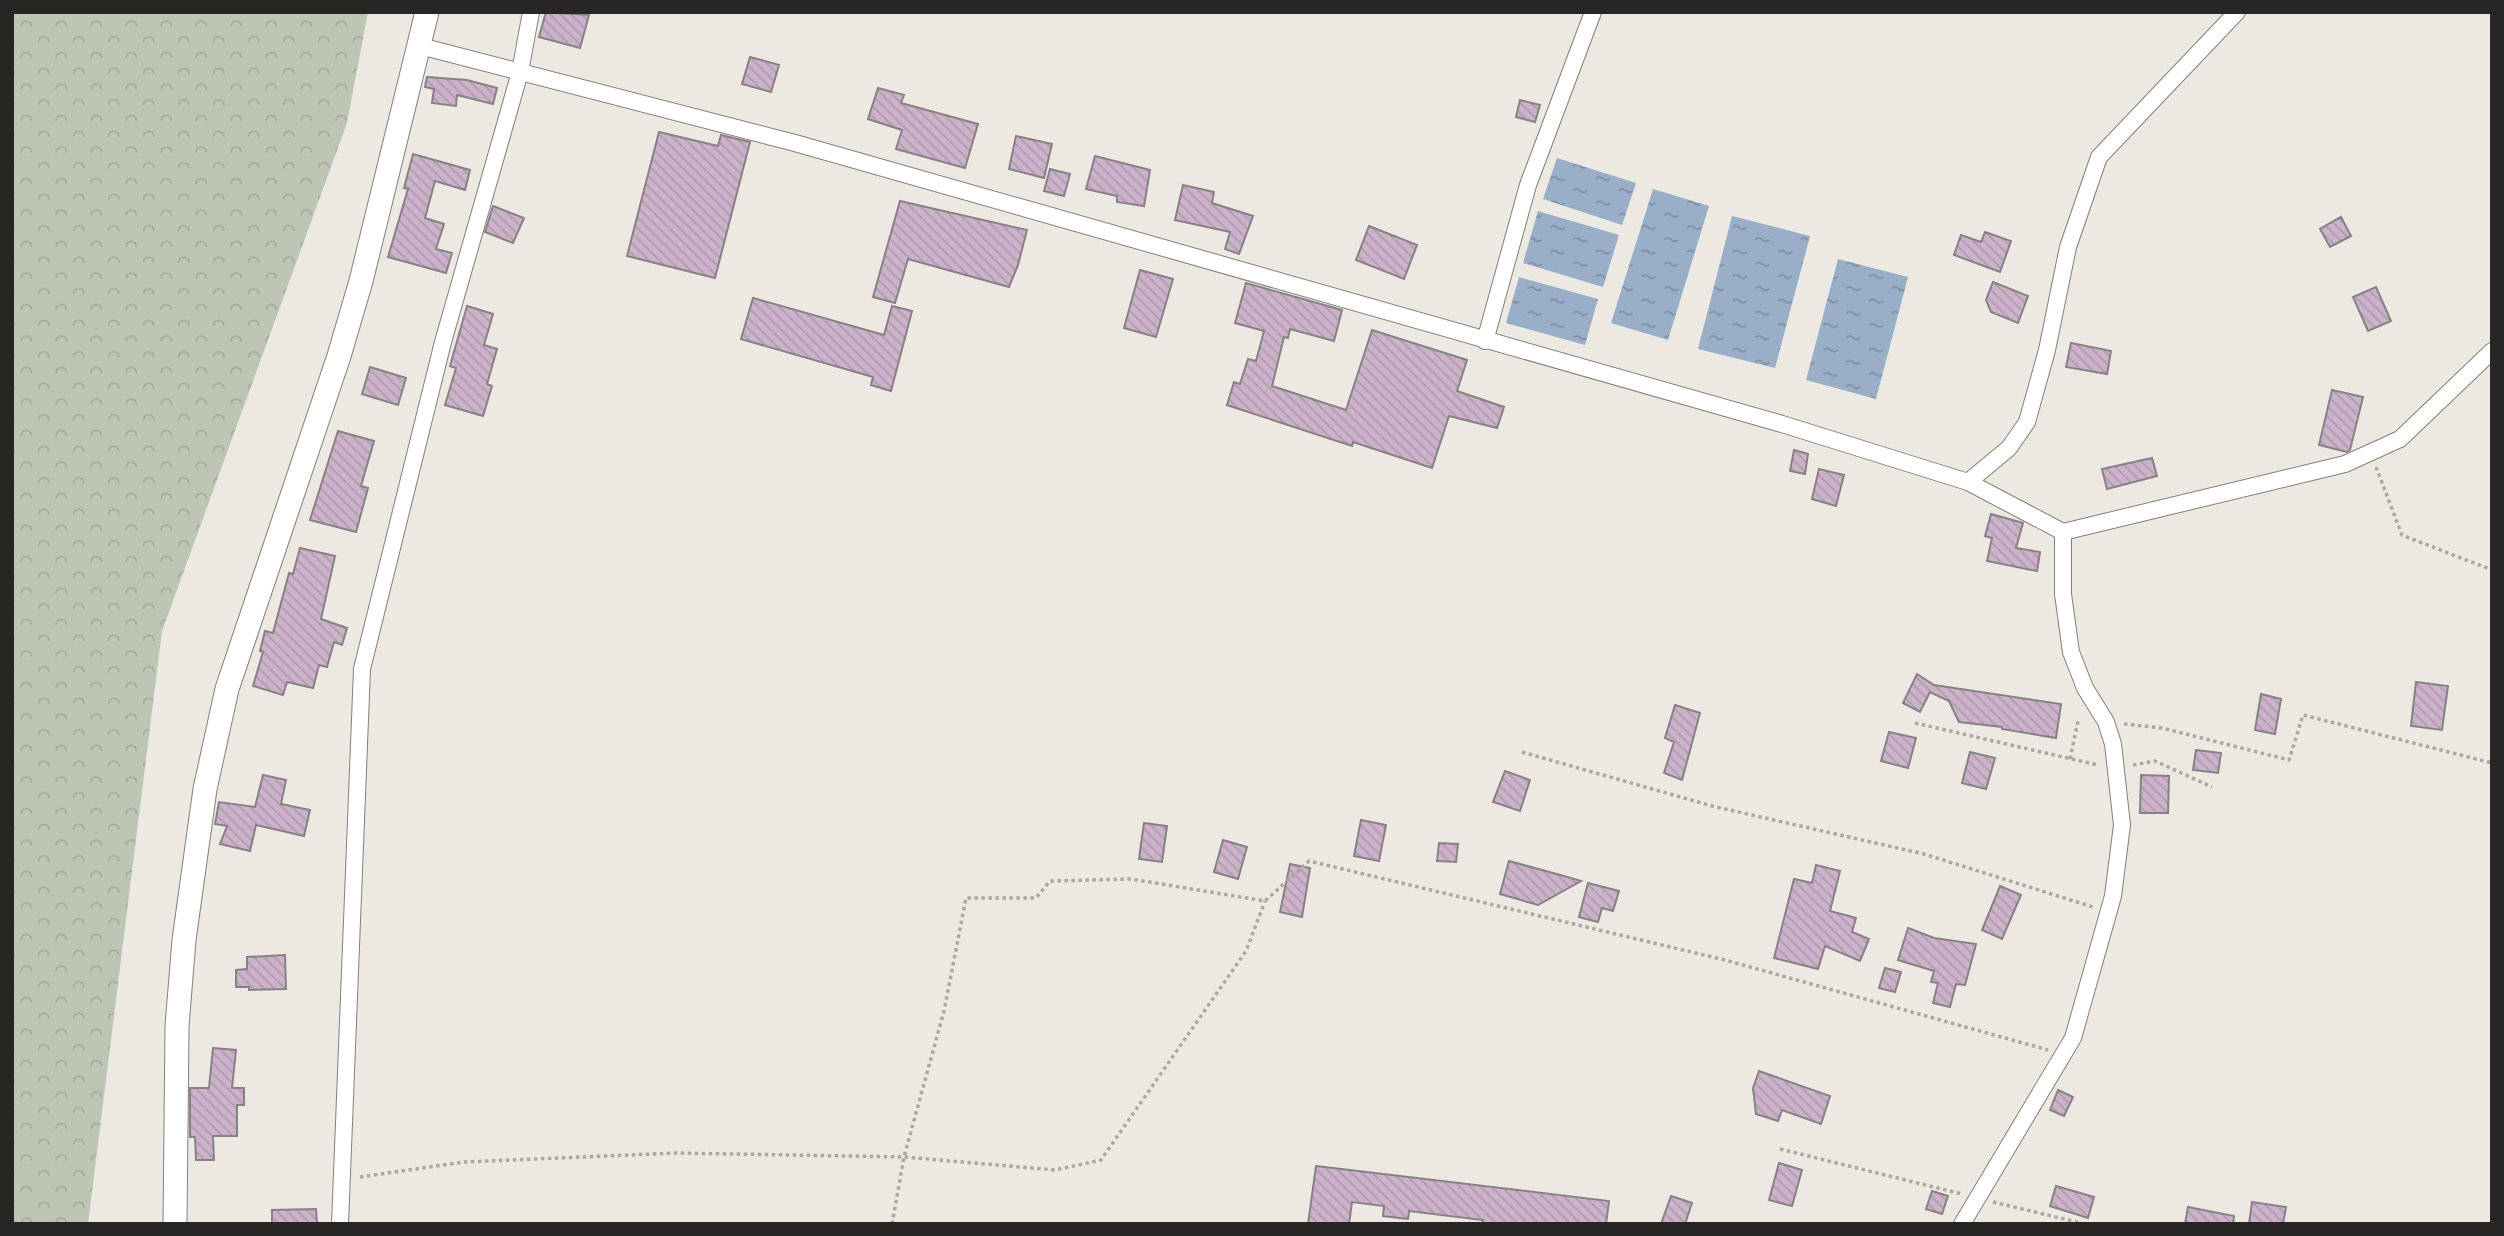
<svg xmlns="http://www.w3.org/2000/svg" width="2504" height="1236" viewBox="0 0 2504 1236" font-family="Mulish,sans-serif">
	<defs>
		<pattern id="forest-crowns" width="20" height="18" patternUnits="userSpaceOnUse" patternTransform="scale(1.75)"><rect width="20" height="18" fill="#bdc6b4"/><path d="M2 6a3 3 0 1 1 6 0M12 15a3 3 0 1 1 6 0" fill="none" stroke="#a2aa9b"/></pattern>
		<pattern id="water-ripples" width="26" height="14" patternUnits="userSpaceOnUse" patternTransform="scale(1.75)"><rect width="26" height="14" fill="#99afc8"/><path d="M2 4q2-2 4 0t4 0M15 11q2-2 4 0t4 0" fill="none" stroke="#7d8ea2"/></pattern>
		<pattern id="building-back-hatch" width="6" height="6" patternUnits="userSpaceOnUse" patternTransform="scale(1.75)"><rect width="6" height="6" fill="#ccb2c9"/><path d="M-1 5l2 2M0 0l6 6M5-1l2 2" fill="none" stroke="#af99ac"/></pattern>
	</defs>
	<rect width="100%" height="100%" fill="#ece8e2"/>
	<!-- forest -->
	<path fill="url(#forest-crowns)" d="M12 12H368L347 123 162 631 88 1224H12Z"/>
	<!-- water -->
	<path fill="url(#water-ripples)" d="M1557 158 1636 183 1622 225 1543 199Z
		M1653 189 1709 206 1668 340 1611 323Z
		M1538 211 1619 235 1603 287 1523 263Z
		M1732 216 1810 236 1775 368 1698 349Z
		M1838 259 1908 277 1876 399 1806 380Z
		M1519 277 1598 299 1585 345 1506 323Z"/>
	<!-- building -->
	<path fill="url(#building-back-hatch)" stroke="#878186" stroke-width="2" d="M546 12 589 15 580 48 539 37Z
		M750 57 779 65 771 92 742 84Z
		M427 77 467 80 497 88 493 104 457 95 456 106 432 103 434 89 425 87Z
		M878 88 904 95 901 103 978 124 965 168 896 149 902 130 868 119Z
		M1520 100 1540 105 1535 122 1516 117Z
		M659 132 718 146 721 135 750 142 715 278 627 256Z
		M1016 136 1052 144 1044 178 1009 169Z
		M413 154 470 170 465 190 435 181 425 218 444 224 436 249 452 253 446 273 388 257 408 189 404 188Z
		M1095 156 1150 170 1144 206 1117 202V196L1086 189Z
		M1050 169 1070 174 1064 196 1044 191Z
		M1183 185 1214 192 1212 203 1253 216 1239 254 1225 249 1230 232 1175 220Z
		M900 201 1027 230 1018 265 1009 287 908 259 895 303 873 297Z
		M493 206 524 218 513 243 485 232Z
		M2341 217 2351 236 2330 247 2320 229Z
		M1369 226 1417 245 1404 279 1356 260Z
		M1985 232 2011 241 2000 272 1954 255 1961 235 1981 242Z
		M1140 270 1173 279 1156 337 1124 328Z
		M1993 282 2028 296 2018 323 1991 312 1986 300Z
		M1246 283 1342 310 1334 341 1290 329 1288 338 1284 337 1272 386 1346 410 1372 330 1467 360 1457 391 1504 407 1497 428 1449 416 1432 468 1353 442 1352 446 1227 405 1234 382 1240 384 1248 359 1256 361 1264 331 1235 323Z
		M2376 287 2391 321 2368 331 2353 297Z
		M753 298 884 335 892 306 912 311 891 391 871 385 873 377 741 339Z
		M467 306 493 314 484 345 497 349 487 384 492 386 483 416 445 405 456 368 450 366Z
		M2071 343 2111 351 2107 374 2066 367Z
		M370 367 406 378 398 405 362 394Z
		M2332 390 2363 397 2350 450 2347 452 2319 445Z
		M338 431 374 441 361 486 368 488 356 532 310 520Z
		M1794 450 1808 454 1805 474 1790 471Z
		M2152 458 2157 476 2107 489 2102 469Z
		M1819 469 1844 475 1836 506 1812 499Z
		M1991 514 2023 523 2016 548 2040 552 2037 571 1987 561 1992 538 1985 536Z
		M300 548 335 556 321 619 347 628 342 645 334 642 327 667 319 665 313 688 287 682 283 695 253 686 263 652 260 651 265 631 273 633 289 573 293 574Z
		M1917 674 1934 685 2061 704 2056 738 2002 729V727L1959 722 1949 701 1930 692 1920 712 1903 703Z
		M2416 682 2448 686 2442 730 2411 726Z
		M2261 694 2281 699 2275 734 2255 730Z
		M1675 705 1700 713 1682 780 1664 773 1674 742 1665 738Z
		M1889 732 1916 738 1908 768 1881 761Z
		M2196 750 2221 753 2218 773 2193 770Z
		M1970 752 1995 758 1986 789 1962 783Z
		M1505 771 1530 780 1520 811 1493 802Z
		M263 775 286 780 281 804 310 810 304 836 256 825 250 851 220 844 227 826 215 824 219 802 255 807Z
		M2141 775 2169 776 2168 813H2140Z
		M1361 820 1386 825 1379 861 1354 856Z
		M1144 823 1167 826 1162 862 1139 859Z
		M1223 840 1247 847 1238 879 1214 872Z
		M1439 843 1458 844 1456 862 1437 861Z
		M1509 861 1564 876 1581 881 1538 905 1500 894Z
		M1290 864 1310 868 1302 917 1280 912Z
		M1816 865 1840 871 1830 911 1856 918 1852 932 1869 939 1860 961 1825 946 1818 969 1774 958 1794 879 1812 883Z
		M1588 883 1619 891 1613 911 1602 908 1598 922 1579 917Z
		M2000 886 2021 895 2002 939 1982 930Z
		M1908 928 1934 938 1976 944 1965 985 1956 984 1950 1007 1933 1003 1938 983 1931 982 1934 971 1898 960Z
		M285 955 286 989 249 990V987H236V970L247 969V957Z
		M1885 968 1901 972 1895 992 1879 988Z
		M213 1048 236 1050 232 1088H244V1105H237V1136H213L214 1160H196L195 1137H190V1088H209Z
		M1759 1071 1830 1096 1821 1124 1782 1110 1778 1121 1756 1114 1753 1088Z
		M2058 1090 2073 1097 2064 1116 2050 1110Z
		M1779 1163 1802 1170 1792 1206 1769 1200Z
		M1316 1166 1609 1201 1606 1224H1482L1483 1220 1409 1211 1408 1219 1383 1216 1384 1206 1352 1202 1349 1224H1308Z
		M2056 1186 2094 1197 2088 1218 2050 1206Z
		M1932 1191 1948 1196 1942 1214 1926 1209Z
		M1671 1196 1692 1203 1685 1224H1661Z
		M2252 1202 2286 1207 2283 1224H2249Z
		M2188 1207 2234 1216 2233 1224H2185Z
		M316 1209 317 1224H272V1210Z"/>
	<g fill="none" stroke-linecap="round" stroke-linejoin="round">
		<defs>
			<path id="minor" d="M420 46 795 143 1782 424 1968 482 2063 532 2345 464 2400 439 2492 351
				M1485 341 1528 185 1593 12
				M1968 482 2009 448 2027 422 2047 350 2068 247 2099 157 2237 12
				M340 1224 362 669 443 342 520 72 531 12
				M1962 1224 2073 1038 2113 896 2122 825 2113 744 2106 722 2085 688 2071 652 2063 594V532"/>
			<path id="secondary" d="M175 1224 177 1026 184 940 205 789 227 689 339 356 361 281 427 12"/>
		</defs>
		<!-- minor casing -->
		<use href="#minor" stroke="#837f79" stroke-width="18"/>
		<!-- secondary casing -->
		<use href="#secondary" stroke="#837f79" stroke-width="25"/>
		<!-- path -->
		<path stroke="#aba8a3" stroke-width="3.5" stroke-dasharray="3.5 3.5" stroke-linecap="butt" d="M2376 467 2402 535 2492 570
			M1915 723 2098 765
			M2124 724 2162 728 2289 760 2303 715 2492 763
			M1522 752 1712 806 1924 854 2093 907
			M2070 759 2078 721
			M2133 765 2155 761 2212 787
			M1780 1149 1962 1194
			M360 1177 464 1162 676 1153 904 1157 1055 1170 1101 1160 1246 951 1265 901
			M1993 1202 2085 1224
			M892 1224 904 1157 944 1011 966 898H1036L1050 881 1131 879 1265 901 1309 861 1725 960 2048 1050"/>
		<!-- minor -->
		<use href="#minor" stroke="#fff" stroke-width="16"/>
		<!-- secondary -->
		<use href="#secondary" stroke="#fff" stroke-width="23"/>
	</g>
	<!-- border -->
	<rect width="2504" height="1236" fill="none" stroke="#282624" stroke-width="28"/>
</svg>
